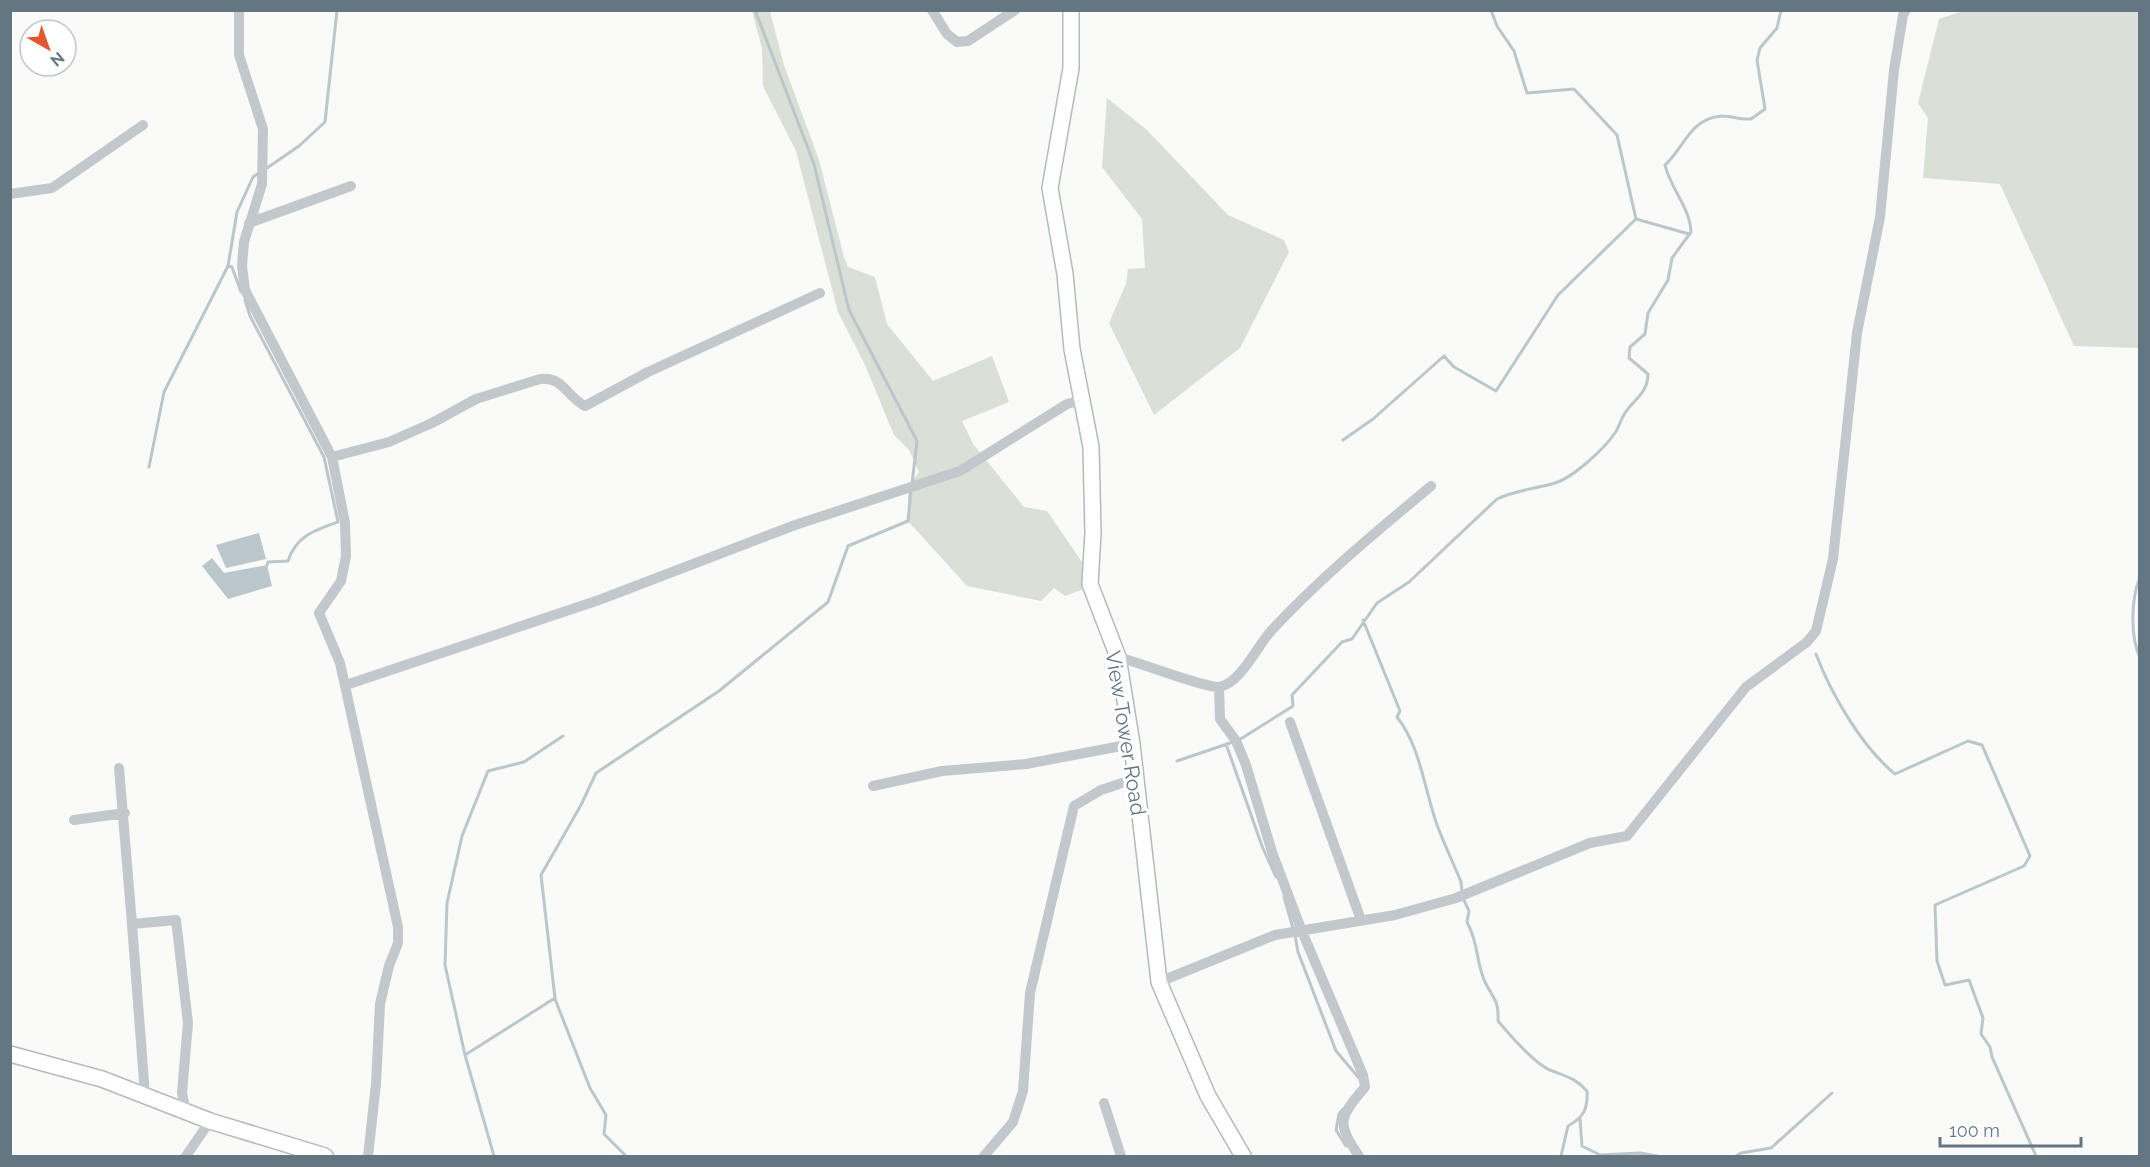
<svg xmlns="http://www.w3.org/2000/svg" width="2150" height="1167" viewBox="0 0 2150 1167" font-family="Raleway,sans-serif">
	<rect width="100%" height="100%" fill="#fafaf8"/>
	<!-- green -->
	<path fill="#dadfd7" d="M1966 10 2139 11V348L2074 346 2000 184 1923 178 1928 118 1918 103 1939 19Z
		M752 11 770 12 784 65 819 160 844 257 848 267 875 277 887 324 933 381 992 356 1009 402 962 421 973 444 1024 507 1047 511 1097 584 1065 596 1054 588 1041 601 967 586 908 521V487L919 472 909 450 894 435 865 365 838 312 796 151 763 86 762 48Z
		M1107 98 1147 130 1228 215 1284 240 1289 252 1240 348 1154 415 1109 323 1126 284 1128 269 1145 268 1142 219 1102 167Z"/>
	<!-- water -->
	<path fill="#bbc7cb" d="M259 533 266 559 226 568 216 545Z
		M212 558 224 573 267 565 272 586 228 599 202 566Z"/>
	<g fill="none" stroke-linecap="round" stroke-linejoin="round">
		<!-- stream -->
		<path stroke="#bbc7cb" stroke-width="3" d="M755 10 814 164 849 310 917 441 912 484
			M1491 10 1497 26 1514 51 1527 93 1574 89 1617 135 1636 219
			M267 168 299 146 325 122 337 10
			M228 266 232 267 241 292
			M245 300 250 316 324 457 338 522C315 530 296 536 288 561L268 562 267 565
			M1343 440 1373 419 1444 356 1454 367 1496 391 1558 295 1636 219 1689 234
			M149 467 164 392 228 266 237 212 253 177 260 172
			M2140 577C2131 599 2130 636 2140 658
			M1363 620 1400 711 1397 717C1420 746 1424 787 1436 822 1443 842 1453 862 1461 882L1462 891
			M1816 654C1831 694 1862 747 1895 774L1968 741 1982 745 2030 856 2024 866 1935 905 1937 961 1945 985 1969 980 1983 1018 1981 1034 1990 1047 1992 1057 2036 1156
			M1239 740 1293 706 1292 695 1342 642 1352 639 1377 603 1409 582 1497 499C1516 490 1535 489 1555 483 1574 477 1604 449 1615 433 1619 427 1621 419 1625 413 1634 399 1648 393 1648 374L1629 358 1630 347 1645 334 1648 313 1668 280 1672 258 1691 232C1690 207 1671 190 1665 165 1685 147 1690 118 1722 116 1731 116 1741 120 1751 119L1765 109 1757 60 1760 48 1777 28 1781 10
			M1226 744 1262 846 1276 877
			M1177 761 1233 742
			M1284 897 1293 928
			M1463 898 1469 911 1467 922C1479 944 1476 963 1485 982 1493 999 1499 999 1498 1021 1509 1034 1535 1064 1550 1070 1565 1076 1576 1078 1587 1091 1588 1109 1584 1117 1568 1126L1561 1156
			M1295 935 1298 952 1336 1051 1359 1078
			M555 999 590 1088 606 1115 604 1134 626 1156
			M465 1055 445 965 447 903 462 836 488 771 524 762 563 736
			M1343 1109 1339 1114 1336 1130 1346 1146
			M1580 1119 1582 1146 1600 1155 1640 1153 1657 1156
			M494 1156 465 1055 555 998 541 875 581 805 596 773 719 691 828 602 848 546 908 521 911 491
			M1736 1156 1741 1153 1771 1148 1832 1093"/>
		<defs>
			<path id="secondary" d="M1071 10V68L1050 188 1065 274 1072 349 1091 447 1093 533 1090 584 1118 657 1132 744 1159 982 1208 1096 1243 1156
				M10 1054 102 1079 210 1121 325 1156"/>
		</defs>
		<!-- secondary casing -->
		<use href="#secondary" stroke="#b3babf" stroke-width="18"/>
		<!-- street -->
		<path stroke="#c3c8cc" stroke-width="10" d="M239 10V55L263 129 262 184 244 242 242 266 245 290 332 457 345 523 346 556 341 581 319 613 340 663 398 927V943L389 966 380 1004 376 1084 368 1156
			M932 10 947 34 957 42 968 41 1015 10
			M10 194 52 188 143 125
			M249 223 351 186
			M332 457 389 442 432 423 476 399 540 379C563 376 567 397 585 406L648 372 820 293
			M1118 657C1138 662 1205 688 1219 687 1240 684 1258 645 1271 631 1319 579 1377 531 1431 486
			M346 685 599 600 795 525 960 471 1067 404 1082 400
			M1219 687 1220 719 1236 741 1246 765 1272 852 1301 929 1363 1075 1365 1087C1339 1118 1336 1122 1359 1156
			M1290 722 1361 920
			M119 768 132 924 176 920 188 1023 182 1093 186 1112
			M873 786 942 771 1026 764 1132 744
			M74 820 125 813
			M132 924 145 1095
			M1159 982 1275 935 1395 915 1456 898 1590 843 1627 836 1746 687 1807 642 1816 631 1833 559 1857 333 1880 217 1894 70 1903 15 1906 10
			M1104 1103 1121 1156
			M186 1156 210 1121
			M984 1156 1013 1122 1023 1091 1030 993 1074 806 1101 790 1134 779"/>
		<!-- secondary -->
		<use href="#secondary" stroke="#fff" stroke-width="15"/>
	</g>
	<g text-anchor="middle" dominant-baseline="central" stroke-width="6" stroke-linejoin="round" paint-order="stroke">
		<!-- street labels -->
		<g font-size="21" fill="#657683" stroke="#fff">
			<text transform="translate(1126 733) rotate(81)">View Tower Road</text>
		</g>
	</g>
	<!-- border -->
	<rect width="2150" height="1167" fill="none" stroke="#657683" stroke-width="24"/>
	<!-- north arrow -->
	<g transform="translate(48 48) rotate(140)"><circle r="28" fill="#ffffff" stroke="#c1c8cd" stroke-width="1.5"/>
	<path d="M0-4.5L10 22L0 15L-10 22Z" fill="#e4572e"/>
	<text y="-9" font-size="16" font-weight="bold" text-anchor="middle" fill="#657683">N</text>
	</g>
	<!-- scale -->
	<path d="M1940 1137v9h141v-9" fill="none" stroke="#657683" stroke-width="3"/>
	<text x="1949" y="1137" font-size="18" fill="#657683" stroke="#ffffff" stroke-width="4.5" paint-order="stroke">100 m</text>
</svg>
